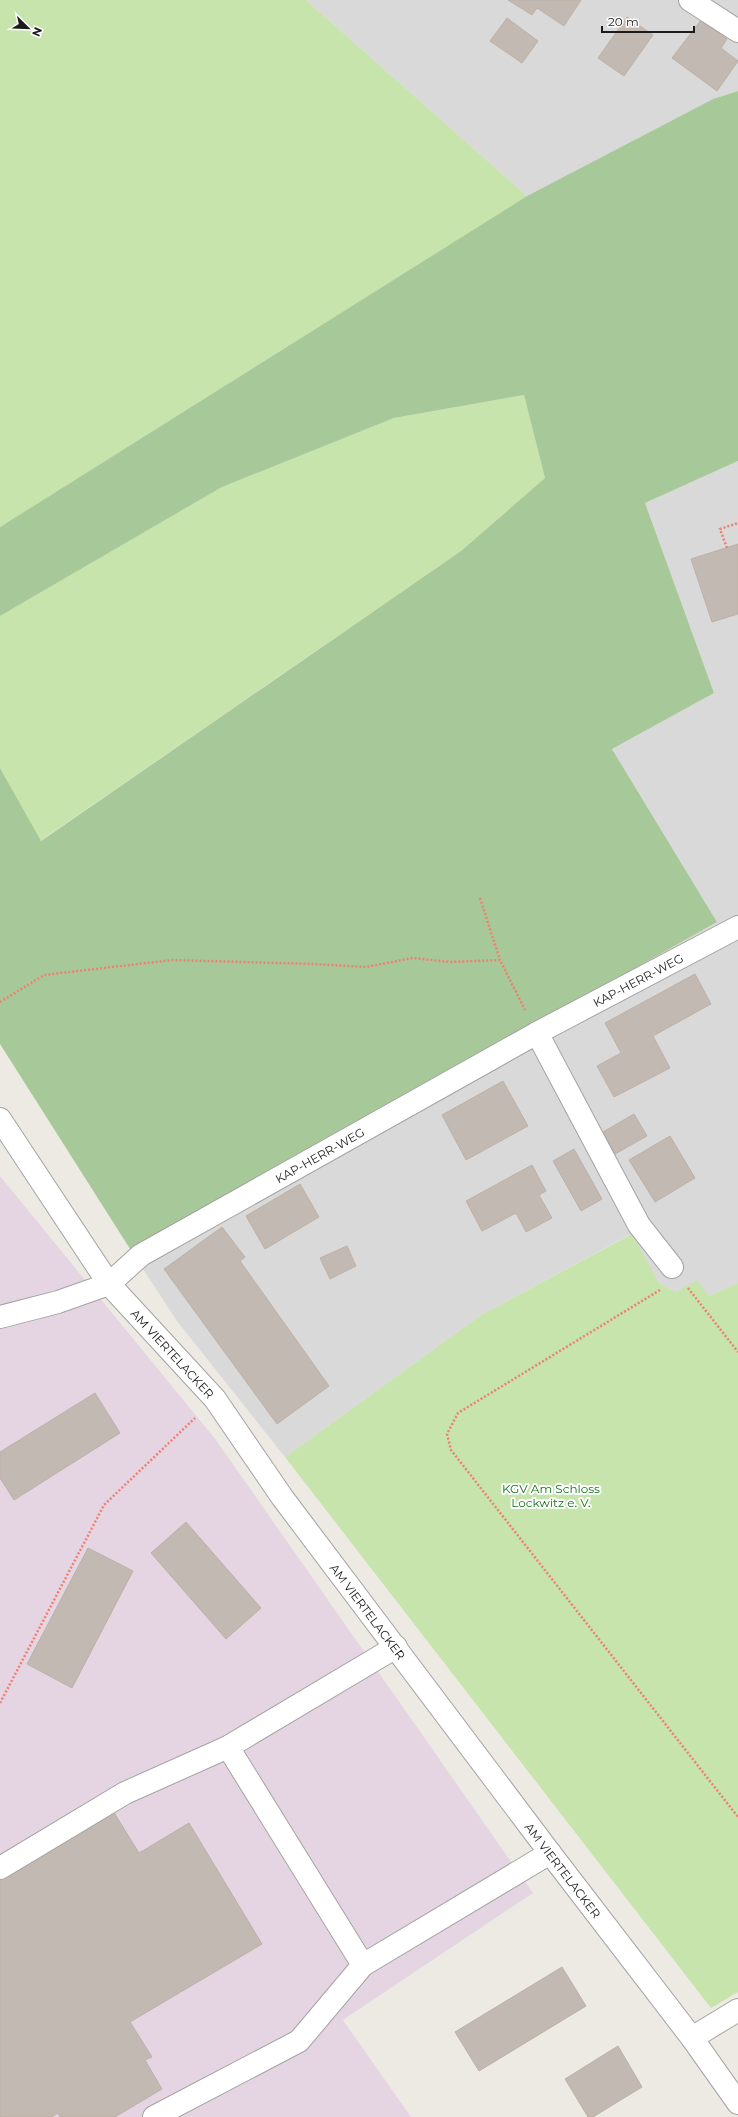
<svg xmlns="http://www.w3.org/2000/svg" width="738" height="2117" viewBox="0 0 738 2117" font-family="Montserrat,sans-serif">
	<rect width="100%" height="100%" fill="#edeae3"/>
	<!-- residential -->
	<path fill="#dad9d9" d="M306 0H738V91L713 99 527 196Z
		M738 461V1283L709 1296 676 1292 659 1283 631 1234 481 1315 285 1457 177 1321 132 1252 717 922 612 749 714 693 645 503Z"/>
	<!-- industrial -->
	<path fill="#e5d5e2" d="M0 1176 216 1440 533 1893 343 2020 411 2117H0Z"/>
	<!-- grass -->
	<path fill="#c6e4ab" d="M0 0H306L527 196 0 527Z
		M524 395 545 478 461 551 40 841 0 768V616L222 487 394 418Z
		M632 1234 659 1283 676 1292 697 1280 709 1296 738 1283V1992L711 2008 285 1457 481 1315Z"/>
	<!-- forest -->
	<path fill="#a7c99a" d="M738 91V461L645 503 714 693 612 749 717 922 132 1252 0 1044V768L41 841 461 551 545 478 524 395 394 418 222 487 0 616V527L527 196 713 99Z"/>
	<!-- building -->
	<path fill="#c1b9b2" stroke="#bdb1a6" d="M508 0H581L564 26 537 8 532 15Z
		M627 17 653 35 624 76 598 58Z
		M507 18 538 41 522 63 490 41Z
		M701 20 727 39 721 48 738 61 717 91 672 58Z
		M738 544V614L712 622 691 559Z
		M695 974 711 1004 653 1036 670 1068 614 1097 597 1066 621 1053 605 1023Z
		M503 1081 528 1126 466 1160 442 1115Z
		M634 1114 647 1136 615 1154 603 1132Z
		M670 1136 695 1178 655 1202 629 1160Z
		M574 1149 602 1199 581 1211 553 1161Z
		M532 1165 546 1191 539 1195 552 1218 526 1232 516 1213 482 1231 466 1201Z
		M300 1184 319 1217 265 1249 246 1216Z
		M222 1227 245 1257 240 1261 329 1386 277 1424 164 1269Z
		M347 1246 356 1266 330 1279 320 1258Z
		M95 1393 120 1433 14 1500 0 1478V1452Z
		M186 1522 261 1608 226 1639 151 1553Z
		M88 1548 133 1571 72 1688 27 1664Z
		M113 1811 139 1853 189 1823 262 1944 130 2022 152 2057 145 2060 162 2089 115 2117H60L58 2113 52 2117H0V1879Z
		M562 1967 586 2006 479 2071 455 2032Z
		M618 2046 642 2087 593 2117H588L565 2079Z"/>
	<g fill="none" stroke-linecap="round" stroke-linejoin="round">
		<defs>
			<g id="minor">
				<path d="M690 0 738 31"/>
				<path id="s1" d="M537 1033 738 927"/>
				<path id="s2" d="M0 1119 109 1284 215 1399 282 1497 550 1853 692 2038 738 2103"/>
				<path id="s3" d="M0 1317 58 1302 109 1284 141 1255 537 1033 639 1225 672 1267"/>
				<path d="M396 1647 228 1747 363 1965 550 1853"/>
				<path d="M0 1868 125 1793 228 1747"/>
				<path d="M692 2038 738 2010"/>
				<path d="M154 2117 299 2041 363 1965"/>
			</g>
		</defs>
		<!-- minor casing -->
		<use href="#minor" stroke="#a3a3a3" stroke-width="24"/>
		<!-- path -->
		<path stroke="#ef8071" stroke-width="2.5" stroke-dasharray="2 2" stroke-linecap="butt" d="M727 548 720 529 738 523
			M480 898 500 960
			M0 1002 44 975 172 960 314 964 366 967 413 958 450 962 500 960 525 1010
			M688 1288 738 1352
			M660 1290 458 1413 447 1434 451 1450 738 1817
			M0 1703 104 1505 195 1418"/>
		<!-- minor -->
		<use href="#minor" stroke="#fff" stroke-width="22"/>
	</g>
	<g text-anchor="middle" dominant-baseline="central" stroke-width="4" stroke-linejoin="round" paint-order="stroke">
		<!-- street labels -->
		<g font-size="12" fill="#1c1c1c" stroke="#fff">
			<text stroke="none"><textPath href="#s1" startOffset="114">KAP-HERR-WEG</textPath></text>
			<text stroke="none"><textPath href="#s3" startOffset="362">KAP-HERR-WEG</textPath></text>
			<text stroke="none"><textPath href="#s2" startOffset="292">AM VIERTELACKER</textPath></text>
			<text stroke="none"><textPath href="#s2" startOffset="616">AM VIERTELACKER</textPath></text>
			<text stroke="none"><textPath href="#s2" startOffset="940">AM VIERTELACKER</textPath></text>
		</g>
		<!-- park labels -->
		<g font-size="12" fill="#13721c" stroke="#fff">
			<text x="551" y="1488">KGV Am Schloss<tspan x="551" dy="14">Lockwitz e. V.</tspan></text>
		</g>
	</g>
	<!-- north arrow -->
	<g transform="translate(28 28) rotate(113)" stroke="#ffffff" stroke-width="3" paint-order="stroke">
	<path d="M0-3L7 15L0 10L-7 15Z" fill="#1c1c1c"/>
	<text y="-6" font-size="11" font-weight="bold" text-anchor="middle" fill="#1c1c1c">N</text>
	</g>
	<!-- scale -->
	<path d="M602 26v6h92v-6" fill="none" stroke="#1c1c1c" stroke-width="2"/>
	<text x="608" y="26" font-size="12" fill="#1c1c1c" stroke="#ffffff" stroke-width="3" paint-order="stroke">20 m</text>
</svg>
